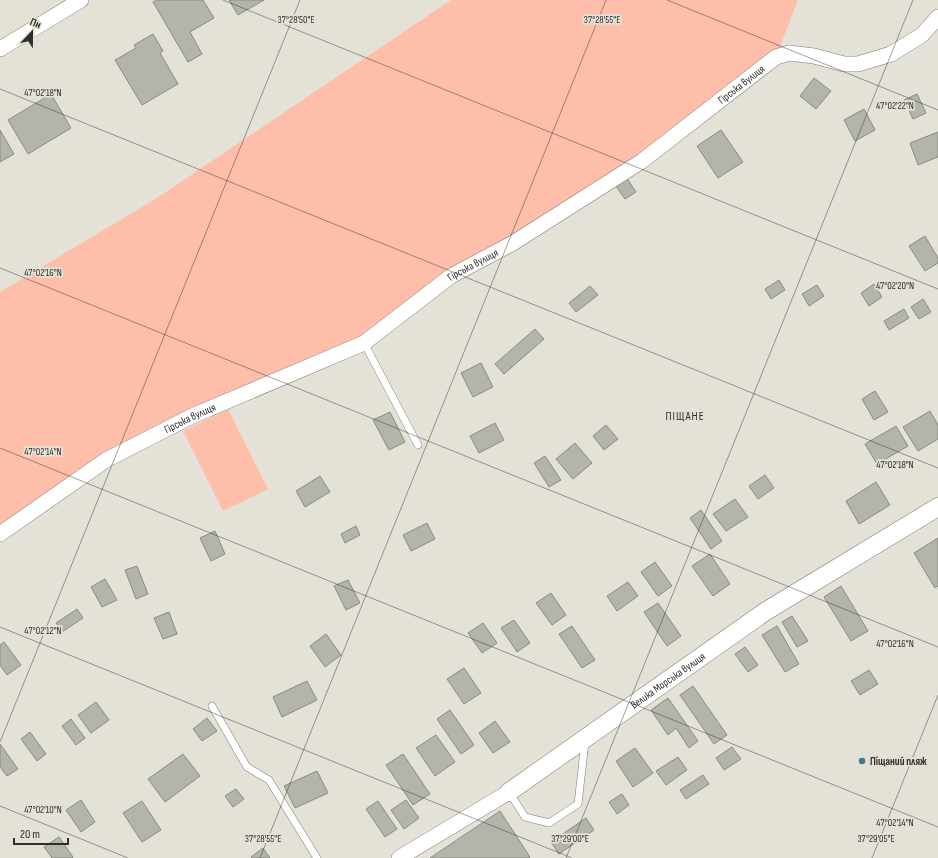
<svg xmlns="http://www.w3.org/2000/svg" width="938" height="858" viewBox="0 0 938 858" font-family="'Sofia Sans Condensed',sans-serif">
	<rect width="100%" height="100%" fill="#e4e1d7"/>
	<!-- green -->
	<path fill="#ffbeaa" d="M451 0H798L776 57 642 161 513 243 364 343 106 460 0 534V292L157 198Z
		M228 409 268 489 223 511 183 431Z"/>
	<!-- building -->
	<path fill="#b3b5ab" stroke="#8a8c83" d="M156 0H203L214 18 190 32 202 54 188 62 153 2Z
		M229 0H264L238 15Z
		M153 34 163 51 160 53 178 84 142 105 115 60 136 48 134 45Z
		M814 78 831 91 816 109 800 96Z
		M51 94 71 128 28 154 8 120Z
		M917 94 926 113 913 119 904 100Z
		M864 109 875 130 855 141 844 120Z
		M0 130 14 154 0 162Z
		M721 130 743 162 718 178 697 146Z
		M938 132V157L918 165 910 143Z
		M626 177 636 192 625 199 615 185Z
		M925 236 938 258V263L925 271 909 246Z
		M779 280 785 290 771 299 765 289Z
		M874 284 882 297 869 306 861 293Z
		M817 285 824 296 809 306 802 294Z
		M590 286 598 295 576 312 569 303Z
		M923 299 931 312 919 319 911 307Z
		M904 309 909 318 889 330 884 321Z
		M535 329 544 339 504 374 495 364Z
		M481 363 493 387 473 397 461 373Z
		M875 391 888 412 874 420 862 399Z
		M930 411 938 425V439L918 451 903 427Z
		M390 412 405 442 389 450 373 420Z
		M495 423 504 440 479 453 470 436Z
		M606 425 618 439 604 450 593 436Z
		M896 426 908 446 877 464 865 444Z
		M575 443 592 463 573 479 556 459Z
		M545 456 561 480 549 487 534 463Z
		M765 475 774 488 758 499 749 486Z
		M320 476 330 492 305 507 296 491Z
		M876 482 890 505 859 524 846 501Z
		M735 499 748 517 726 531 713 514Z
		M701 510 722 541 711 549 690 518Z
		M427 523 435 539 411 551 403 535Z
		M356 526 360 535 345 543 341 534Z
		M215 531 225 554 211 561 200 538Z
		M938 538V586L935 588 914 553Z
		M710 554 730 584 713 596 692 566Z
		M655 562 672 586 658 596 641 572Z
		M137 566 148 594 136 599 125 570Z
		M105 579 117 600 102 607 91 587Z
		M348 580 360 603 346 610 334 586Z
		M628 582 638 596 617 611 607 596Z
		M841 586 868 631 851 641 824 597Z
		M551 593 566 615 552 625 536 603Z
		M658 603 681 636 667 646 644 612Z
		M77 609 83 618 62 632 56 623Z
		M169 612 177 634 163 639 154 618Z
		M792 616 808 641 797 647 782 622Z
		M514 620 530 643 517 652 501 628Z
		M483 623 497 643 482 653 468 633Z
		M572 626 595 660 582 668 559 634Z
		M777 626 799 664 785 672 762 635Z
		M326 634 341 655 325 667 310 646Z
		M4 642 21 665 7 675 0 665V645Z
		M745 647 758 665 748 672 735 654Z
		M464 668 481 693 464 704 447 679Z
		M869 670 878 684 860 695 851 681Z
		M307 681 317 700 282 717 273 697Z
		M693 686 727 735 714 744 680 695Z
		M668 698 698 741 689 748 676 728 668 735 651 710Z
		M96 702 109 720 91 733 78 715Z
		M450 710 474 745 461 754 437 719Z
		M207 718 217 731 202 741 193 729Z
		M71 719 85 738 76 745 62 726Z
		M495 721 510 742 493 753 479 733Z
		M30 732 46 754 37 761 21 739Z
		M436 735 455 762 435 776 416 748Z
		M0 744 18 769 7 776 0 767Z
		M732 747 741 759 724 770 716 758Z
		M635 748 653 773 633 787 616 761Z
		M183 754 200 776 165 802 148 779Z
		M403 754 430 794 413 805 386 765Z
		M678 757 687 770 666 785 656 771Z
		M317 771 328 793 295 808 284 786Z
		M703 775 709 784 686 799 680 790Z
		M236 789 244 799 233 807 225 796Z
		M622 794 629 805 617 814 609 802Z
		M81 800 95 822 81 832 66 810Z
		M406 800 419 818 404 829 391 810Z
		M142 801 161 830 142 842 123 813Z
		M378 801 397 829 385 837 366 809Z
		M500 811 530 857 529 858H430Z
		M586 818 594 830 559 854 551 842Z
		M59 837 73 857 72 858H52L44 847Z
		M263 848 270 858H252L251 857Z"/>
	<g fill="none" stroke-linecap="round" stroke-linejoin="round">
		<defs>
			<path id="service" d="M364 343 418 445
				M212 706 247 767 269 780 317 858
				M509 792 525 817 549 823 578 804 585 742"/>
			<g id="minor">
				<path d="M0 49 81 0"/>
				<path id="s1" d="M0 534 106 460 192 416 364 343 451 276 513 243 642 161 776 57 789 53 814 56 844 64H858L891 54 922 35 938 17"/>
				<path d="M399 858 509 792"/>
			</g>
			<g id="tertiary">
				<path id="s2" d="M509 792 766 611 938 507"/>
			</g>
		</defs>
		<!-- service casing -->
		<use href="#service" stroke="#7d7a71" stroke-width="8"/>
		<!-- minor casing -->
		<use href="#minor" stroke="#7d7a71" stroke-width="16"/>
		<!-- tertiary casing -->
		<use href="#tertiary" stroke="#7d7a71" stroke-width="19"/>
		<!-- service -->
		<use href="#service" stroke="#fff" stroke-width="7"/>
		<!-- minor -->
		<use href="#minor" stroke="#fff" stroke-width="15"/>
		<!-- tertiary -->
		<use href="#tertiary" stroke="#fff" stroke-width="18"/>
	</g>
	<!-- ticks -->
	<path fill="none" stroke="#2f2e2a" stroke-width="1" stroke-opacity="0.45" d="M223 0 938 289M667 0 938 110M0 89 938 468M0 268 938 647M0 448 938 827M0 627 572 858M0 742 300 0M0 806 128 858M260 858 606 0M566 858 913 0M872 858 938 695"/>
	<!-- markers -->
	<circle fill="#3b7b8e" stroke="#e4e1d7" stroke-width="1.5" cx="862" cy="761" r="4"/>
	<g text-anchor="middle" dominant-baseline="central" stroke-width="3.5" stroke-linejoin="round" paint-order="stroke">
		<!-- street labels -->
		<g font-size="11" fill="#2f2e2a" stroke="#e4e1d7">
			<text stroke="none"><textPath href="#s1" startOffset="871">Гірська вулиця</textPath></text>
			<text stroke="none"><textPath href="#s1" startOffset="547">Гірська вулиця</textPath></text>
			<text stroke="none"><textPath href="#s1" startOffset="223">Гірська вулиця</textPath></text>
			<text stroke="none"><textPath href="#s2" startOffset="194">Велика Морська вулиця</textPath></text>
		</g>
		<!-- poi labels -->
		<g font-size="11" font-weight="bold" fill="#2f2e2a" stroke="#e4e1d7" text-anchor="start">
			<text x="870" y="761">Піщаний пляж</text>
		</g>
		<!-- neighbourhood labels -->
		<g font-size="12" letter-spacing="1" fill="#2f2e2a" stroke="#e4e1d7">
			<text x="685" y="416">ПІЩАНЕ</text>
		</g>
	</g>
	<g font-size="10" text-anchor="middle" fill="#2f2e2a" stroke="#e4e1d7" stroke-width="3.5" stroke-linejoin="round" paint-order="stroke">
		<text x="296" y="23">37°28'50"E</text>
		<text x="602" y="23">37°28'55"E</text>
		<text x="43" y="96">47°02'18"N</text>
		<text x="895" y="109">47°02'22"N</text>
		<text x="43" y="276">47°02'16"N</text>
		<text x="895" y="289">47°02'20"N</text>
		<text x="43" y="455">47°02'14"N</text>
		<text x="895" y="468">47°02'18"N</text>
		<text x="43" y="634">47°02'12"N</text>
		<text x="895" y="647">47°02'16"N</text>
		<text x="43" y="813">47°02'10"N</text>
		<text x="895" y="826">47°02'14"N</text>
		<text x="263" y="842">37°28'55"E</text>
		<text x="570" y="842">37°29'00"E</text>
		<text x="876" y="842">37°29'05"E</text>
	</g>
	<!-- north arrow -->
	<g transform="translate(32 32) rotate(22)" stroke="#e4e1d7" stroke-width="3" paint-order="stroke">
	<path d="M0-3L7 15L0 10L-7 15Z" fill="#2f2e2a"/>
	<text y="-6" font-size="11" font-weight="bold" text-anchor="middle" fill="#2f2e2a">Пн</text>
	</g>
	<!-- scale -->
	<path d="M14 838v6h54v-6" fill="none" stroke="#2f2e2a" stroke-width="2"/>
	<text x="20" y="838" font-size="12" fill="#2f2e2a" stroke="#e4e1d7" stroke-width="3" paint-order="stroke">20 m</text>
</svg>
